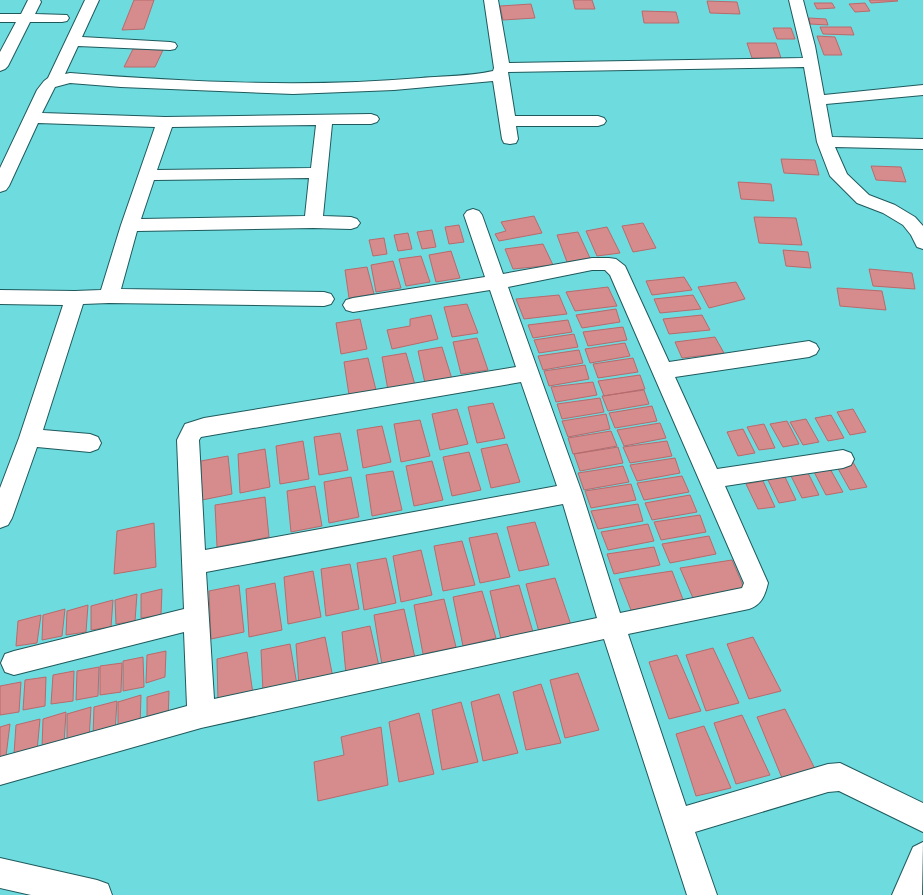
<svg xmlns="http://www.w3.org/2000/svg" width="923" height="895" viewBox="0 0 923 895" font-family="Raleway,sans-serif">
	<rect width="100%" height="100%" fill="#6edbdf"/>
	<!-- building -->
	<path fill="#d68b8c" stroke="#b86a6c" d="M134 0H154L144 29 122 30Z
		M573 0H592L595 9H575Z
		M869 0H897L898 1 871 3Z
		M707 1 737 2 740 14 710 13Z
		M814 3H832L835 8 817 9Z
		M865 3 870 11 855 12 849 4Z
		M531 4 535 18 503 20 500 6Z
		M642 11 676 12 679 23H644Z
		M809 18 826 19 828 25 810 24Z
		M820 27H851L854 35 823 34Z
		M773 28H791L795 39H777Z
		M817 36 835 37 842 55H824Z
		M747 43H776L781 58H752Z
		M133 49 163 50 155 67H124Z
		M781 159 815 160 819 175 784 173Z
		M871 166 901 167 906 182 876 180Z
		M738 182 771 184 774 201 741 199Z
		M534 216 542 233 499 241 495 234 506 231 501 222Z
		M754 217 796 218 802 245 759 243Z
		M643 223 656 248 633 252 622 226Z
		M459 225 464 242 449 244 445 227Z
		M607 227 620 253 597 256 586 231Z
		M432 230 436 247 422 249 417 232Z
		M578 232 590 258 567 262 557 235Z
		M408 233 412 249 398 251 394 235Z
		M384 238 387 254 373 256 369 240Z
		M543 244 553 265 513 269 505 249Z
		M783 250 808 252 811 268 786 266Z
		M451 251 460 278 436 282 429 255Z
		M421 256 430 282 406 286 399 259Z
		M393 261 401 288 376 292 371 265Z
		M367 267 374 294 349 298 345 270Z
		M869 269 912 273 915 289 873 286Z
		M684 277 692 290 652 295 646 281Z
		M736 282 745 299 709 308 698 287Z
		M608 287 617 306 575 311 566 292Z
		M837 288 882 291 886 310 840 306Z
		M559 295 567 314 524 319 516 299Z
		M693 295 701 309 660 313 654 299Z
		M467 304 478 333 452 337 444 307Z
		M616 309 620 322 582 328 576 315Z
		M431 315 438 339 392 349 387 330 410 326V319Z
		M702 315 710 330 669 334 663 319Z
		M360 319 367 349 341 354 336 323Z
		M568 320 572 332 533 338 528 325Z
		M623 327 627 340 588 346 583 332Z
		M574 334 578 347 539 353 534 340Z
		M715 337 724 353 682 358 675 342Z
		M477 338 488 370 461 374 453 342Z
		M625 343 630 356 590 363 585 349Z
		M442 347 452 379 425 383 418 351Z
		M579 350 583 363 543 370 538 356Z
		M406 353 415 385 388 390 382 357Z
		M368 358 376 390 349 395 344 362Z
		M633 358 638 372 598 378 593 364Z
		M585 365 589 379 549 386 544 371Z
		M640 375 645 389 604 396 598 381Z
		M593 382 597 395 556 402 551 387Z
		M644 390 649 404 608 411 602 396Z
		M600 398 604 412 562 419 557 404Z
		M493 403 505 438 477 443 468 407Z
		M652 406 657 421 615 428 609 413Z
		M457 409 468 444 440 450 432 414Z
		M853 409 866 432 850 435 837 412Z
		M606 414 610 429 568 437 562 421Z
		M831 415 844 438 828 441 815 418Z
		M806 419 819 442 803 445 790 422Z
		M420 420 430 456 401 462 394 424Z
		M787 421 799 444 783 447 770 424Z
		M660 423 666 438 624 446 617 430Z
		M764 424 775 448 759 450 747 427Z
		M382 426 391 462 363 468 357 430Z
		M743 429 755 453 738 456 727 432Z
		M611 431 617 446 573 454 568 438Z
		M340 433 348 470 319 475 314 437Z
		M303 441 309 479 280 484 276 446Z
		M667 441 672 456 630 463 623 447Z
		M507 444 520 482 491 488 481 449Z
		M618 447 623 463 580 471 574 454Z
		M265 449 270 487 240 493 238 454Z
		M469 452 481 490 452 496 443 457Z
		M228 456 232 494 202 500 201 461Z
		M675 458 680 473 637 481 630 465Z
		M432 461 443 500 414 506 406 466Z
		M853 462 867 487 850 490 836 465Z
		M623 466 629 482 584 490 578 473Z
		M829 467 843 492 826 495 813 470Z
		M806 469 819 495 802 498 789 472Z
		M393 471 402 510 372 516 366 475Z
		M784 475 796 500 779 503 767 478Z
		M682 476 689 492 644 500 637 483Z
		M351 477 359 517 329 523 324 482Z
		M763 481 775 507 758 509 746 484Z
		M631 484 636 500 591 508 585 491Z
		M315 486 322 526 291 532 287 491Z
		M690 495 697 512 652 520 645 503Z
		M265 497 269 537 217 547 215 505Z
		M638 504 643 521 598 529 591 511Z
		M700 515 706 532 661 540 654 522Z
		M535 522 549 565 519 571 507 527Z
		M154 523 156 567 114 574 117 531Z
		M648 524 654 541 608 550 601 532Z
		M497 533 510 577 480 583 469 538Z
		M709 536 716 554 670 563 662 544Z
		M462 541 475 585 443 591 434 546Z
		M654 547 660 565 614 574 607 554Z
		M421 550 432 595 401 602 393 556Z
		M386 558 396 603 364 610 357 563Z
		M732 560 745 590 693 598 680 568Z
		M350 564 359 609 326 616 321 569Z
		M313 571 321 617 288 624 284 577Z
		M672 571 684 602 631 610 619 579Z
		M555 578 571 625 539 632 526 584Z
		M275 583 282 630 249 637 246 589Z
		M239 585 244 632 211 639 209 591Z
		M519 585 533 632 501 639 490 591Z
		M162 589 161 615 141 618V594Z
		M482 591 496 638 463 646 453 597Z
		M137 594 135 621 116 624 115 600Z
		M444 599 456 647 423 654 414 605Z
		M113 600 111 627 91 630V606Z
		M88 605 86 632 66 635 67 611Z
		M65 609 62 636 42 640 43 615Z
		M404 609 415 658 382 665 374 615Z
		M41 615 37 643 16 646 18 621Z
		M370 626 379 666 346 674 342 632Z
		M325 637 333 678 299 686 296 644Z
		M753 637 781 691 749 699 727 644Z
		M290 644 297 685 263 692 261 650Z
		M713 648 739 703 706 711 686 655Z
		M166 651 165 677 146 683 147 655Z
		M247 652 253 694 218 702 217 659Z
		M677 655 701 711 669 719 649 662Z
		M143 657 144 687 123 691V661Z
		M122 663 121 692 100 695V666Z
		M99 667 98 696 76 700 77 671Z
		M74 671 73 701 51 704 53 675Z
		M578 673 599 730 565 738 550 680Z
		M46 677 45 706 23 710 25 680Z
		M21 682 19 712 0 715V686Z
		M541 684 561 743 526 750 513 692Z
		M169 691 168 722 147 725V697Z
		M499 694 518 753 483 761 471 702Z
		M141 695 140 726 118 729V702Z
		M117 701 115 732 93 736 94 707Z
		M461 702 478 762 442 770 432 710Z
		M91 707 89 739 67 742V714Z
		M785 709 815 769 782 778 757 717Z
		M66 712 64 744 42 748 43 719Z
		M419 713 434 774 399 782 389 722Z
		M742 715 770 775 736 784 714 723Z
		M40 719 37 751 14 754 16 725Z
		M10 724 6 756 0 757V727Z
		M704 726 731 788 696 796 676 734Z
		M381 727 388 785 318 801 314 762 344 755 341 737Z"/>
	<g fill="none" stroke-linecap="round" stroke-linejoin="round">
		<defs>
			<path id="street" d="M28 0H40L41 2 35 14 67 15 69 18 67 21 62 22H30L8 66 5 69 0 71V52L16 22H0V14H21Z
				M85 0H99L82 37 170 42 175 43 177 46 175 49 170 50 78 46 65 74 70 73C187 82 304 88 421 78 445 76 470 76 493 71L494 68 484 0H498L509 63 803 58 789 0H803L815 46 824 95 923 85V95L826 104 832 137 923 139V149L835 147 847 174 869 195 895 205 915 217 923 226V249L917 247 911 235 903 225 883 213 857 203 830 176 817 142 804 67 508 72 515 116H598L604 118 606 121 604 124 598 126H516L518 139 516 143 510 144 504 143 502 139 493 81 394 90 293 94 121 87 70 83 55 87 42 113 165 117 371 114 377 116 379 119 377 122 371 124H332L323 216 351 217 357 219 360 223 357 227 351 229 313 228 137 231 121 289 324 292 331 294 334 299 331 304 324 306 109 303 83 304 43 430 90 434 98 437 101 443 98 449 90 452 37 447 12 518 8 525 0 528V488L19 438 63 305 0 304V290L75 291 101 290 121 225 155 127 38 123 9 186 6 190 0 192V168L37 90 44 81 48 78ZM316 125 311 168 157 170 172 127ZM309 178 305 216 141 219 154 180Z
				M473 209 479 211 482 215 503 274 592 258H609L616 259 625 266 669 362 809 341 816 344 819 349 816 354 809 357 675 377 717 469 843 450 851 453 854 459 851 465 843 468 725 486 768 583C765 596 761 605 749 609L628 634 686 806 828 764 840 763 923 803V832L839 791 828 792 695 832 717 895H687L604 639 201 728 0 785V757L187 706 184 632 14 675 5 672 1 663 5 654 14 651 184 609 177 440 185 424 204 418 516 367 490 290 353 312 346 310 343 305 346 300 353 298 485 277 464 215 467 211ZM592 270H605L610 275 744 583 742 588 620 613 582 493 508 287ZM521 382 557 486 205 550 199 440 201 437ZM563 504 597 618 214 699 206 572Z
				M0 858 97 880 108 884 112 895H31L0 888Z"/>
			<path id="secondary" d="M923 842 922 895H892L913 847Z"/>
		</defs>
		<!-- street casing -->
		<use href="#street" stroke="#1e5a5c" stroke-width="2"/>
		<!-- secondary casing -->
		<use href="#secondary" stroke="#1e5a5c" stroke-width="2"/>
		<!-- street -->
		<use href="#street" fill="#fff" fill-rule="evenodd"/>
		<!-- secondary -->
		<use href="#secondary" fill="#fff" fill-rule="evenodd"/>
	</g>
</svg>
